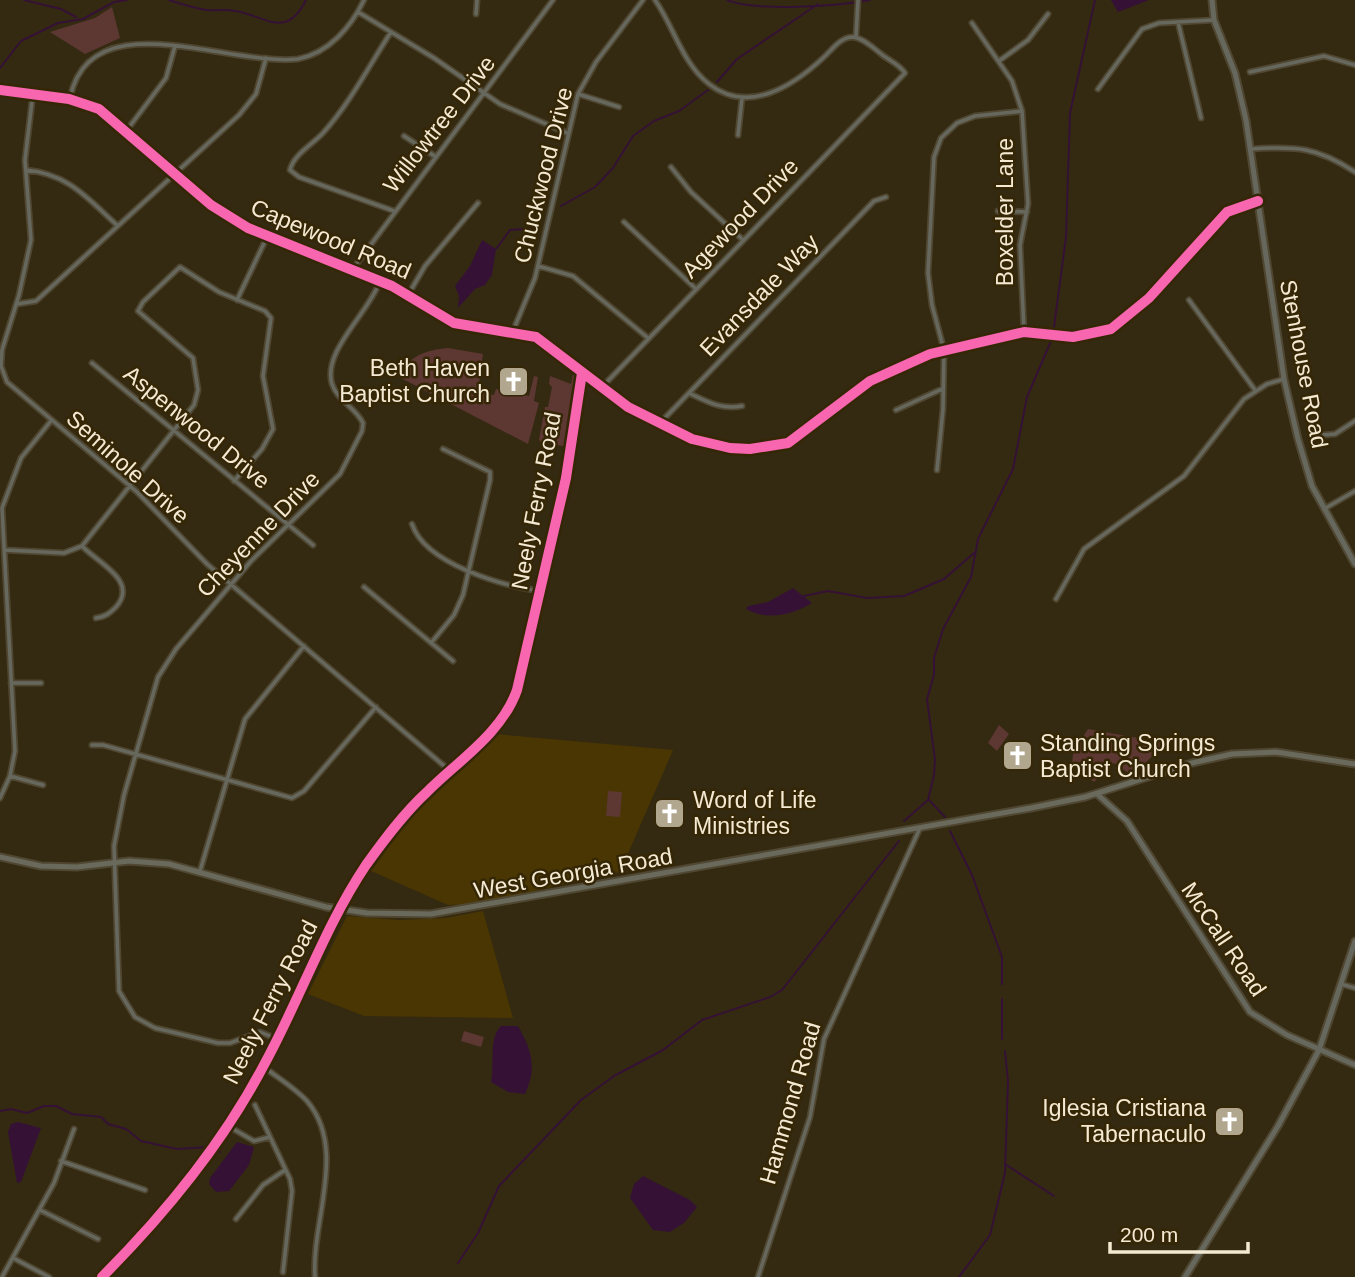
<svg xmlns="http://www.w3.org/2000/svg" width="1355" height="1277" viewBox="0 0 1355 1277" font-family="Helvetica,sans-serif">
	<rect width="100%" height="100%" fill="#342a11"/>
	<!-- built -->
	<path fill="#4a3602" d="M495 734 673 750 620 872 475 904 448 905 371 871 417 808Z
		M483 911 513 1018 364 1016 308 994 347 916 399 920 445 918Z"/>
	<!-- green -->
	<path fill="#5d3732" d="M112 7 120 38 85 54 50 32 95 18Z
		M448 348 483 354 479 384 482 392 494 395 496 389 529 396 534 376 538 377 534 401 539 403 528 444 397 376C409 356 426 350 448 348Z
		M573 374 577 378 568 447 541 442 539 440 545 407H548L552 387 549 384 550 376 571 384Z
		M999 725 1009 734 997 751 988 743Z
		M1088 729 1160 742 1161 747 1133 776 1114 763 1094 782 1072 765 1073 753Z
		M608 791 622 792 620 817 606 816Z
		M464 1031 484 1037 481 1047 461 1041Z"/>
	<!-- water -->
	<path fill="#351235" d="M1111 0H1149L1118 12Z
		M482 240 496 249 492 275 485 285 475 289 458 308 459 296 455 286 470 266Z
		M793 588 812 603C792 615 768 621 746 609L748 606 768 602Z
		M501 1026H518C532 1050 537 1069 525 1094L508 1092 491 1082C495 1065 488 1038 501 1026Z
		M18 1122 41 1128 21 1182 17 1183 8 1132 11 1124Z
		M237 1142 254 1147 249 1165 229 1191 216 1192 209 1184 210 1178Z
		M643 1176 690 1200 697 1207 684 1223 670 1232 653 1230 630 1198 634 1184Z"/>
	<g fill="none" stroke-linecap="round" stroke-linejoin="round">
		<!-- stream -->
		<path stroke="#351235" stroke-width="2" d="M24 0 61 9 76 17
			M169 0C181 4 194 8 207 10 216 11 225 9 235 11 266 16 286 40 306 0
			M727 0C757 12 838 6 870 0
			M0 68 21 41 58 23 83 19 114 2 127 0
			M717 82 737 59 818 4
			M561 206 595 187 613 168 633 136 654 121 679 111 708 90
			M496 249 510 230 538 228
			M1054 327 1066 237 1070 113 1095 0
			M804 596 828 591 867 598 904 596 944 579 974 553
			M929 800 945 817
			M904 821 928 800 934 775 935 760 927 699 934 675V658L943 629 971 577 978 539 1013 469 1027 397 1051 341
			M950 831 972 875 1002 957V984
			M1002 999V1039
			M0 1111 11 1109 27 1113 44 1106H56L72 1114 101 1117 108 1124 126 1129 141 1141 177 1149 208 1147
			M215 1150 220 1152
			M1005 1164 1054 1196
			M458 1263 478 1233 499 1186 581 1100 614 1076 663 1050 702 1020 770 997 782 990 899 841
			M959 1277 990 1235 1005 1173 1008 1081 1005 1051"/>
		<defs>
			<path id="minor" d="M358 12 434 58 500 104 567 133
				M476 14 477 0
				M1178 22 1201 118
				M972 23 1012 81 1022 111 1028 204 1020 245 1024 331
				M391 32C369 66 350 103 323 133 313 144 293 155 290 170L299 177 394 211
				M856 36 858 0
				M999 61 1028 40 1048 14
				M1250 72 1324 56 1355 65
				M1098 89 1142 29 1159 23 1214 20
				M0 90 69 99 99 109 211 205 248 228 392 286 454 323 536 337 582 373
				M33 93 25 160 31 240 19 295 2 350 1 366 7 382 137 492 207 564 449 770
				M578 94 619 107
				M70 98C90 0 229 67 298 59 329 53 351 27 364 0
				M127 130 166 78 175 46
				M738 135 742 98
				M404 136 436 157
				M1251 149C1296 146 1317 147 1355 172
				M671 167 691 192 742 239
				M26 170C69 174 88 199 118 226
				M998 211 1027 212
				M624 222 695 288
				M538 266 573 276 648 338
				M352 270 553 0
				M408 295 425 266 478 203
				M237 300 267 237
				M1189 300 1255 390
				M17 304 36 301 239 115 256 94 266 58
				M513 331 535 278 578 94 596 62 643 0
				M92 363 313 545
				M602 387 905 73C899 64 888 60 880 53 872 47 863 38 853 37 840 37 832 50 823 58 793 86 748 115 709 84 682 63 674 27 655 0
				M689 393C708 402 721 410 742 406
				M896 410 942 389
				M660 423 874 201 886 197
				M1322 435 1335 434 1355 421
				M937 470 943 409 944 350 932 305 928 273 934 157 941 138 957 123 975 116 1022 111
				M1324 509 1355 491
				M412 524C425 564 503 586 540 591
				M82 546C98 563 139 581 116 607 110 613 105 617 96 618
				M5 550 64 553 82 546 194 405 198 390 193 358 138 311 143 302 180 267 219 292 265 311 271 318 263 376 273 429 262 449 234 481
				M364 587 453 661
				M1056 599 1084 549 1184 476 1244 399 1267 384 1284 379
				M431 643 454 615 463 595 490 480V472L443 449
				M11 683H41
				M92 745H103L292 798 304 791 376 707
				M10 776 43 785
				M0 798 10 776 15 751 2 508 21 458 50 422
				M200 871 245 719 304 646
				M1341 984 1355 988
				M277 1039 260 1032 230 1043H218L155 1028 135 1017 119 991 114 846 124 795 158 677 176 649 251 561 340 474 362 431 363 423C356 408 337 400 332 384 322 351 369 313 380 281
				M264 1067C278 1078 295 1088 307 1101 348 1149 311 1221 315 1277
				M255 1105 290 1179 292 1191 283 1272
				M228 1126 254 1141 270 1137
				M61 1161 145 1190
				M40 1210 98 1239
				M236 1219 263 1185 285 1170
				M15 1259 49 1277
				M2 1277 54 1183 74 1129
				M758 1277 810 1117 824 1039 920 828"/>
			<path id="tertiary" d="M1212 0 1214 20 1235 73 1246 120 1284 379 1298 439 1312 486 1355 564
				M1097 794 1127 821 1250 1012 1287 1035 1355 1065
				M102 1277C164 1215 224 1142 265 1063 300 999 325 926 366 865 384 840 404 813 427 792 458 761 502 733 517 690L566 478 582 373 628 407 700 442 743 449 781 445 801 436 870 381 930 354 1024 332 1073 337 1111 329 1149 298 1227 212 1258 201
				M1185 1277 1278 1126 1319 1050 1355 941"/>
			<path id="secondary" d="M0 857 41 866 77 867 129 861 169 864 326 907 367 913 431 914 1031 808 1085 797 1192 763 1232 754 1276 752 1355 764"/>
		</defs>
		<!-- minor casing -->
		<use href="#minor" stroke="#504732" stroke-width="7"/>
		<!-- tertiary casing -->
		<use href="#tertiary" stroke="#504732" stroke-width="9"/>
		<!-- secondary casing -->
		<use href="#secondary" stroke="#504732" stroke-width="9"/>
		<!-- minor -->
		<use href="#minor" stroke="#67685d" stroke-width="3.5"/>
		<!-- tertiary -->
		<use href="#tertiary" stroke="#67685d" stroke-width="5"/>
		<!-- secondary -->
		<use href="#secondary" stroke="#6a6a5c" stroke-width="5"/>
		<defs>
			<path id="cycleway" d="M0 90 69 99 99 109 211 205 248 228 392 286 454 323 536 337 628 407 692 439 730 448 750 449 788 443 870 381 930 354 1024 332 1073 337 1111 329 1149 298 1227 212 1258 201
				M102 1277C164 1215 224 1142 265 1063 300 999 325 926 366 865 384 840 404 813 427 792 458 761 502 733 517 690L566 478 582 373"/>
		</defs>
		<!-- cycleway casing -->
		<use href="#cycleway" stroke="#352706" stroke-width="15"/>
		<!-- cycleway -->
		<use href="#cycleway" stroke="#f766af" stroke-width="10"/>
	</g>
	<!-- icons -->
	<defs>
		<symbol id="church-square" viewBox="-11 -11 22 22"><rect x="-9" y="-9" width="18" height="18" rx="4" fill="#b1a68e" stroke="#352706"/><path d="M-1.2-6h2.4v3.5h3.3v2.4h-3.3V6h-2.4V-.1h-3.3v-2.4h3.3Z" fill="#fff"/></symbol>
	</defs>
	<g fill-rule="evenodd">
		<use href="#church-square" x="496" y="364" width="35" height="35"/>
		<use href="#church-square" x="1000" y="738" width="35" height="35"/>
		<use href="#church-square" x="652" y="796" width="35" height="35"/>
		<use href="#church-square" x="1212" y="1104" width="35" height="35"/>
	</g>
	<g text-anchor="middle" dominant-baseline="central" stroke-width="5" stroke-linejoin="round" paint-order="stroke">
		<!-- street labels -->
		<g font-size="23" fill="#f4e9d2" stroke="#352706">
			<text transform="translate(439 124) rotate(-52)">Willowtree Drive</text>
			<text transform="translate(543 175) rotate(-76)">Chuckwood Drive</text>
			<text transform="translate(1005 212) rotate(-90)">Boxelder Lane</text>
			<text transform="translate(740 218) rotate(-46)">Agewood Drive</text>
			<text transform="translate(331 239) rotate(23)">Capewood Road</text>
			<text transform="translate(759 295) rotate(-46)">Evansdale Way</text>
			<text transform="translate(1304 364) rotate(79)">Stenhouse Road</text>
			<text transform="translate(197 427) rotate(39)">Aspenwood Drive</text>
			<text transform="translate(128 467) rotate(42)">Seminole Drive</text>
			<text transform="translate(536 501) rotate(-79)">Neely Ferry Road</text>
			<text transform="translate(258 534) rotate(-46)">Cheyenne Drive</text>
			<text transform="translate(573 873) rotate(-10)">West Georgia Road</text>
			<text transform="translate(1224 939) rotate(56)">McCall Road</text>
			<text transform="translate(270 1002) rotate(-63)">Neely Ferry Road</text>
			<text transform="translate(790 1103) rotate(-74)">Hammond Road</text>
		</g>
		<!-- poi labels -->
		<g font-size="23" fill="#f4e9d2" stroke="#352706" text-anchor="end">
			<text x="490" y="368">Beth Haven<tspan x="490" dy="26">Baptist Church</tspan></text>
			<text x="1040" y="743" text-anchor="start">Standing Springs<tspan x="1040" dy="26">Baptist Church</tspan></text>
			<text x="693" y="800" text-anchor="start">Word of Life<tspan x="693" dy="26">Ministries</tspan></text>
			<text x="1206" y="1108">Iglesia Cristiana<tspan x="1206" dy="26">Tabernaculo</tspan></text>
		</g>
	</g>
	<!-- scale -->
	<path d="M1110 1242v10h138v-10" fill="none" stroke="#f4e9d2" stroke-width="3.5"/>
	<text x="1120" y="1242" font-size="21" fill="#f4e9d2" stroke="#352706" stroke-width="5" paint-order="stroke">200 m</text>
</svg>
